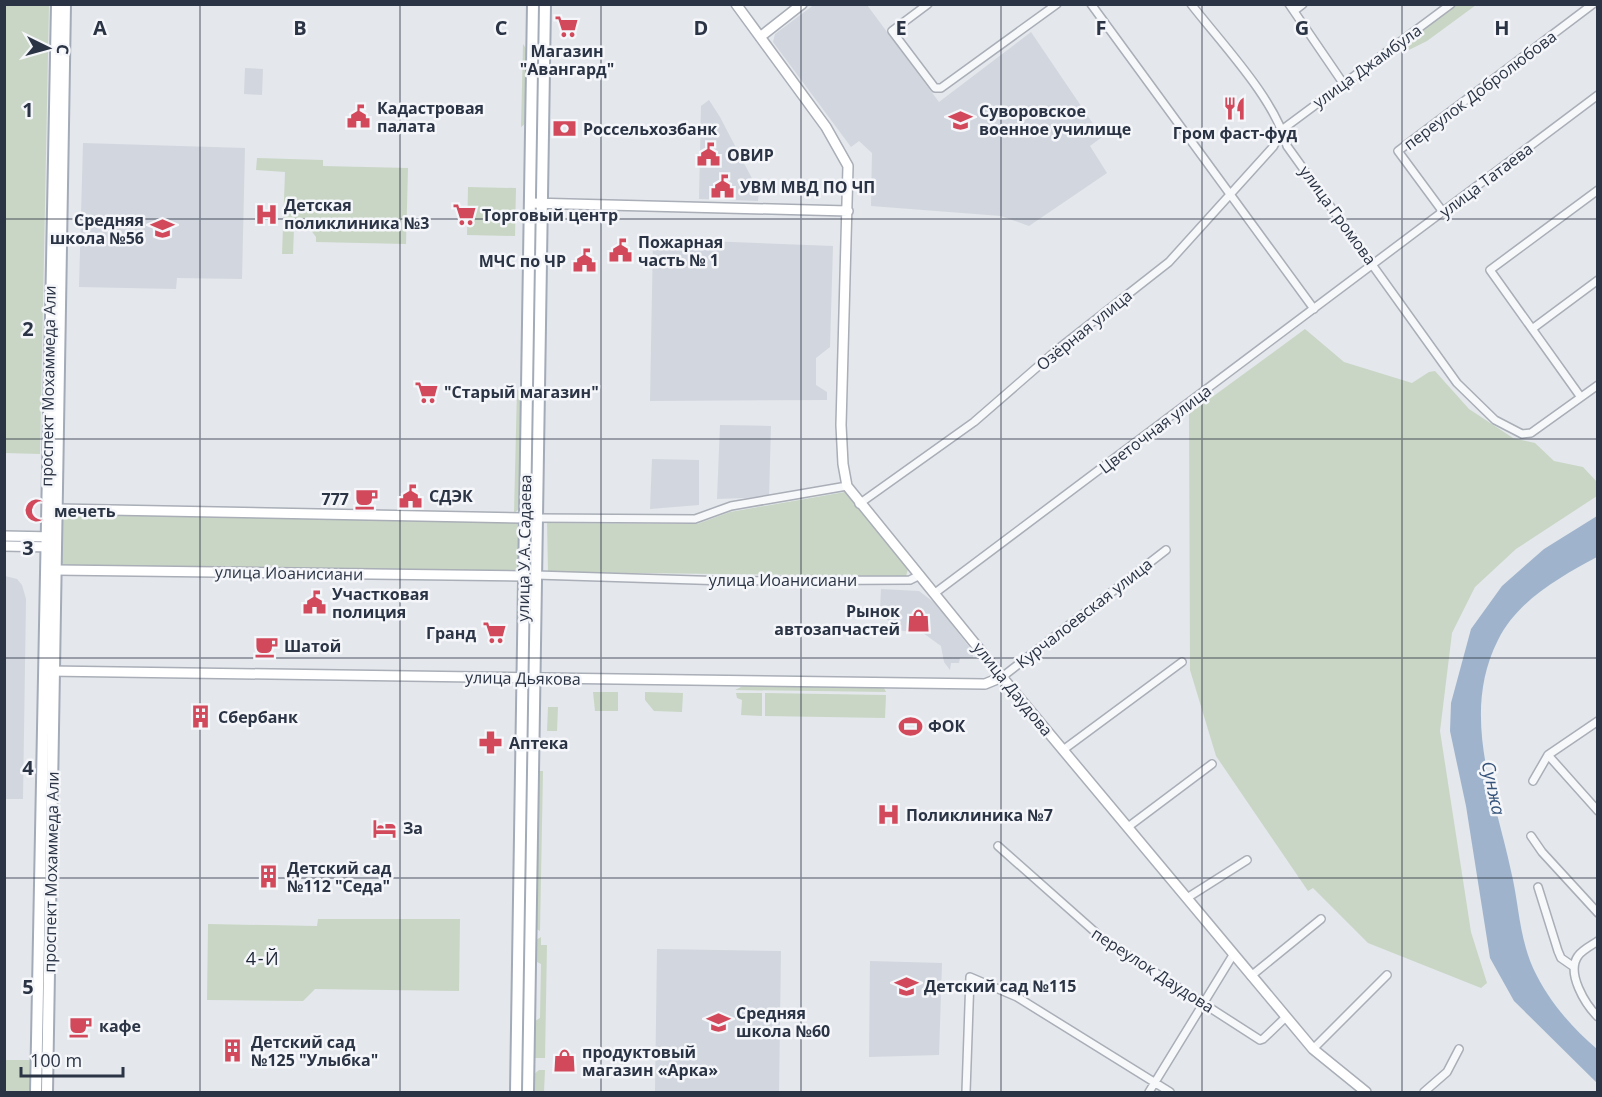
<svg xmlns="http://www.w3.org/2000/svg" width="1602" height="1097" viewBox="0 0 1602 1097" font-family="'Open Sans',sans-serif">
	<rect width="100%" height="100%" fill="#e4e7ec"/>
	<!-- built -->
	<path fill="#d2d6de" d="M815 4 867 5 939 102 1031 32 1102 137 1090 146 1107 173 1029 226 1001 216 871 206 872 153 859 141 851 147 773 42 775 34Z
		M245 68 263 69 262 95 244 94Z
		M709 100 720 117 759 192 758 201 699 199 701 106Z
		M83 143 245 148 242 279 177 278 176 289 79 287Z
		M653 239 833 246 830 347 816 358V385L827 392V400L650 401Z
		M720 425 771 426 769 497 717 499Z
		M652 459 699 460V505L650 509Z
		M5 576 17 579 22 585 26 599 23 799H5Z
		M881 589 919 591 935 603 973 652V658H960L959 663H951L950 670 944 662 941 646 923 633 895 630 880 610Z
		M657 949 781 951 779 1092H655Z
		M870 961 942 963 939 1055 869 1057Z"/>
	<!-- green -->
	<path fill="#c9d6c5" d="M5 4 49 5 40 454 5 453Z
		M1456 5H1476L1427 41 1409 50 1407 47 1411 37Z
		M523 44 527 50 525 124 521 127Z
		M257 158 323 160V166L408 168 406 244 316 242V237L310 229 294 228 293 254H282L285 172 256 170Z
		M468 187 516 188 515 236 467 235Z
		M1305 329 1344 362 1412 383 1429 372 1435 371 1469 409 1513 438 1535 443 1554 461 1583 467 1597 482V496L1516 549 1475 587 1452 633 1440 731 1471 932 1487 983 1481 988 1368 943 1313 888 1308 891 1216 756 1190 670 1189 414Z
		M517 389 521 393 519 509 514 513Z
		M845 492 908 569 906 576 548 572 547 523 697 524 730 512Z
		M61 514 519 521 518 573 60 566Z
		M743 686 884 688 886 692 735 690Z
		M593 692H618V711H595Z
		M645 692 683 693 682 712 654 711 645 700Z
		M736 693H762V716L741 715 742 700 737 698Z
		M765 693 886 695 885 718 765 716Z
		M548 707H558L557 731H547Z
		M538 771H543L540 931 535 928Z
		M318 919H460L459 991 315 989 303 1001 207 1000 208 924 317 926Z
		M541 937V945H547L545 1058H534L535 1021 540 1018 541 964 535 961 536 940Z
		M5 1060H30V1092H5Z
		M539 1070H545L544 1092H534V1074Z"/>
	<!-- water -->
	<path fill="#9fb4cc" d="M1597 516V557C1560 577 1518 600 1498 640 1460 715 1495 795 1511 871 1519 904 1519 936 1533 968 1548 1000 1571 1027 1597 1049V1083L1514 1001 1490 958 1466 806 1450 731 1451 703 1471 629 1502 586 1544 549Z"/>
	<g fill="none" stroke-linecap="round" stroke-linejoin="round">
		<defs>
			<path id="street" d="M928 4 892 31 935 88H941L1057 4
				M1091 4 1314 309
				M1191 4C1222 44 1275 99 1287 146L1457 383 1495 420 1522 434 1531 433 1598 385
				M1289 4 1343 83
				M1294 11 1303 4
				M1443 212 1398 151 1593 4
				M1532 329 1598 280
				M1580 396 1490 270 1598 190
				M859 504 974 422 1058 349 1169 262 1273 147 1283 129 1451 4
				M536 518 695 519 731 506 847 486
				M536 575 728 581 910 580 920 575
				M935 593 1598 95
				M1002 677 1166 550
				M1598 721 1548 755 1598 811
				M1063 750 1182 662
				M1533 781 1548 755
				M1128 827 1212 764
				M1531 836 1542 852 1598 913
				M998 846 1103 939 1260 1040 1263 1039 1286 1017
				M1538 887 1558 951 1561 958 1574 967
				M1187 898 1247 860
				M1598 941C1592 945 1582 950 1578 956 1566 973 1585 1004 1598 1017
				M1251 976 1321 919
				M1313 1049 1387 975
				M966 1092 970 977 1017 997 1170 1092
				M1149 1092 1233 955
				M1424 1092 1447 1072 1459 1049"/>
			<path id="secondary" d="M736 4 826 127 848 166 841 425 843 464 847 486 1002 677 1313 1049 1366 1092
				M760 37 802 4
				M530 203 848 211
				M57 509 524 518
				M4 536 54 537
				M4 546 53 547
				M56 570 523 576
				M48 671 985 684 1002 677"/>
			<path id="primary" d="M36 1092 57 4
				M47 1092 65 4
				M516 1092 533 4
				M528 1092 545 4"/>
		</defs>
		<!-- street casing -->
		<use href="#street" stroke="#a9aeb7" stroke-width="10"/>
		<!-- secondary casing -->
		<use href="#secondary" stroke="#a9aeb7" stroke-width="12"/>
		<!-- primary casing -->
		<use href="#primary" stroke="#a3abb8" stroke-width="14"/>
		<!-- street -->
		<use href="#street" stroke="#f7f8fa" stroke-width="7"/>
		<!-- secondary -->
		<use href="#secondary" stroke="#fff" stroke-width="9"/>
		<!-- primary -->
		<use href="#primary" stroke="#fff" stroke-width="10"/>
	</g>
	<!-- grid -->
	<path fill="none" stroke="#2b3445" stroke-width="1.5" stroke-opacity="0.55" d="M200 4V1092M400 4V1092M601 4V1092M801 4V1092M1001 4V1092M1202 4V1092M1402 4V1092M4 219H1598M4 439H1598M4 658H1598M4 878H1598"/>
	<!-- icons -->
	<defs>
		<symbol id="supermarket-bare" viewBox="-9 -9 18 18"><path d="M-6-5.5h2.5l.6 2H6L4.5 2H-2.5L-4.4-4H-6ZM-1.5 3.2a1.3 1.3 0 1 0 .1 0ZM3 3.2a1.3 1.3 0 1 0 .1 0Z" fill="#d1495b" stroke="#f4f6f9" stroke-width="2.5" paint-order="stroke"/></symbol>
		<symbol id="restaurant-bare" viewBox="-9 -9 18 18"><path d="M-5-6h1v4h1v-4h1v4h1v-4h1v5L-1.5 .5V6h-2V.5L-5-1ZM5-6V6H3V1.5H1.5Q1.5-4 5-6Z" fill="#d1495b" stroke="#f4f6f9" stroke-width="2.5" paint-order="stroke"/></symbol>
		<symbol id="civic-bare" viewBox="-9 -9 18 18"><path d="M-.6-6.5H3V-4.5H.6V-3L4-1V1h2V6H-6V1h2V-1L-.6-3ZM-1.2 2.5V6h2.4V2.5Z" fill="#d1495b" stroke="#f4f6f9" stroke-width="2.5" paint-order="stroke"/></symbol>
		<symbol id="university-bare" viewBox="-9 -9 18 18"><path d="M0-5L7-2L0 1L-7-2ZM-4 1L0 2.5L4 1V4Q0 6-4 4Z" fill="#d1495b" stroke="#f4f6f9" stroke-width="2.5" paint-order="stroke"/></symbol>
		<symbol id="bank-bare" viewBox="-9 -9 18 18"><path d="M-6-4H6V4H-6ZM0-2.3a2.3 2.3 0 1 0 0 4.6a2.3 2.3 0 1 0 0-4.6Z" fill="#d1495b" stroke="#f4f6f9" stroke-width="2.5" paint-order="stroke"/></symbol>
		<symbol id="hospital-bare" viewBox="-9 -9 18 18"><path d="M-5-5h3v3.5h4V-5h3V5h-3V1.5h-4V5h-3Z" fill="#d1495b" stroke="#f4f6f9" stroke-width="2.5" paint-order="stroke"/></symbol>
		<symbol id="school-bare" viewBox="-9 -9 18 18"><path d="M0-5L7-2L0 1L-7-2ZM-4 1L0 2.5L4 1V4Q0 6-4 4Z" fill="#d1495b" stroke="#f4f6f9" stroke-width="2.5" paint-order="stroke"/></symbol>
		<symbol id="cafe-bare" viewBox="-9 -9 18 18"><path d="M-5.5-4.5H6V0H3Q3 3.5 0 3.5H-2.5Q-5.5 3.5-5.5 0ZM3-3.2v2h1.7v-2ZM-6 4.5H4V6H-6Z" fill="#d1495b" stroke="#f4f6f9" stroke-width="2.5" paint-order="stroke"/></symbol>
		<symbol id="mosque-bare" viewBox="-9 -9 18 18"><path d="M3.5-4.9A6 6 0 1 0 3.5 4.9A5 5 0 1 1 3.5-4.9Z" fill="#d1495b" stroke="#f4f6f9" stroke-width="2.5" paint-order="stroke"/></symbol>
		<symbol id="shop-bare" viewBox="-9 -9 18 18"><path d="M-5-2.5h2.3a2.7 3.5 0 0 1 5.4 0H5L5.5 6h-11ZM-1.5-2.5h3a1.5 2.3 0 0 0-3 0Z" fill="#d1495b" stroke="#f4f6f9" stroke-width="2.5" paint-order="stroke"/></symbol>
		<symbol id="building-bare" viewBox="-9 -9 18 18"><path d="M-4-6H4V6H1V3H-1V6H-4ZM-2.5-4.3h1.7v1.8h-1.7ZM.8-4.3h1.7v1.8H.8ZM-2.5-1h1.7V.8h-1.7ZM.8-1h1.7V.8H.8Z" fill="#d1495b" stroke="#f4f6f9" stroke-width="2.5" paint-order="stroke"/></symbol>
		<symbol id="stadium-bare" viewBox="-9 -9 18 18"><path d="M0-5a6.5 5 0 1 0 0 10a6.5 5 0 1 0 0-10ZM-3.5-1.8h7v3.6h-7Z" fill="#d1495b" stroke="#f4f6f9" stroke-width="2.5" paint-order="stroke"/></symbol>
		<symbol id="pharmacy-bare" viewBox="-9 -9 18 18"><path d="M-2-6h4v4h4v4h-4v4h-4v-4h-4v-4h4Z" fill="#d1495b" stroke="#f4f6f9" stroke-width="2.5" paint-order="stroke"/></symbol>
		<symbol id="hotel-bare" viewBox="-9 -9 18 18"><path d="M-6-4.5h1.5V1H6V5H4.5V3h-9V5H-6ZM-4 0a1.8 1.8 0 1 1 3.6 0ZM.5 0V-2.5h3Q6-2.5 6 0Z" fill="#d1495b" stroke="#f4f6f9" stroke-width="2.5" paint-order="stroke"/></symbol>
	</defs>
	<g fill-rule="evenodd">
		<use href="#supermarket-bare" x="550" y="10" width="33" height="33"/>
		<use href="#restaurant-bare" x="1218" y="92" width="33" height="33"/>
		<use href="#civic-bare" x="342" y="100" width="33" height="33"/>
		<use href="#university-bare" x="944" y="104" width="33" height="33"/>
		<use href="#bank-bare" x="548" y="112" width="33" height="33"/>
		<use href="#civic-bare" x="692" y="138" width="33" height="33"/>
		<use href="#civic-bare" x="706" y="170" width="33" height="33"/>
		<use href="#hospital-bare" x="250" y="198" width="33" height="33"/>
		<use href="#supermarket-bare" x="448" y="198" width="33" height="33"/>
		<use href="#school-bare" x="146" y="212" width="33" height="33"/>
		<use href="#civic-bare" x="604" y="234" width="33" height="33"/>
		<use href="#civic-bare" x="568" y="244" width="33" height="33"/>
		<use href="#supermarket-bare" x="410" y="376" width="33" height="33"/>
		<use href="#civic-bare" x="394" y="480" width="33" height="33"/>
		<use href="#cafe-bare" x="350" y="482" width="33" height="33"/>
		<use href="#mosque-bare" x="20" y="494" width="33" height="33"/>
		<use href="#civic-bare" x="298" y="586" width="33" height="33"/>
		<use href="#shop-bare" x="902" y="604" width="33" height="33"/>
		<use href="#supermarket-bare" x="478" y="616" width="33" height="33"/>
		<use href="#cafe-bare" x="250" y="630" width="33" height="33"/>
		<use href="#building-bare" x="184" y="700" width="33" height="33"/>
		<use href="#stadium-bare" x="894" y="710" width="33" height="33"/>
		<use href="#pharmacy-bare" x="474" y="726" width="33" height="33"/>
		<use href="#hospital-bare" x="872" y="798" width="33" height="33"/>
		<use href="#hotel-bare" x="368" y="812" width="33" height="33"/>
		<use href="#building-bare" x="252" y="860" width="33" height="33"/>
		<use href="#school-bare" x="890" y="970" width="33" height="33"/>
		<use href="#school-bare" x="702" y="1006" width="33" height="33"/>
		<use href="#cafe-bare" x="64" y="1010" width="33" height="33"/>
		<use href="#building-bare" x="216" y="1034" width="33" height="33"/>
		<use href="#shop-bare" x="548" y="1044" width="33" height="33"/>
	</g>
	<g text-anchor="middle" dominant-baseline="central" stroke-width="5" stroke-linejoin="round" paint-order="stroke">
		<!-- poi labels -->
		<g font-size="16" font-weight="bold" fill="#2b3445" stroke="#f4f6f9" text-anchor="start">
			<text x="567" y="51" text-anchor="middle">Магазин<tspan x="567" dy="18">"Авангард"</tspan></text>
			<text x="377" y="108">Кадастровая<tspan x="377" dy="18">палата</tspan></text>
			<text x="979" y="111">Суворовское<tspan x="979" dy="18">военное училище</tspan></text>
			<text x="583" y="129">Россельхозбанк</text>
			<text x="1235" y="133" text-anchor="middle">Гром фаст-фуд</text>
			<text x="727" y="155">ОВИР</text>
			<text x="740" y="187">УВМ МВД ПО ЧП</text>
			<text x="284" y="205">Детская<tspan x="284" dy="18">поликлиника №3</tspan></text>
			<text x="482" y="215">Торговый центр</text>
			<text x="144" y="220" text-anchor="end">Средняя<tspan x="144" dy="18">школа №56</tspan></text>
			<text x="638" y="242">Пожарная<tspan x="638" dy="18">часть № 1</tspan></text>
			<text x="566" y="261" text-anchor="end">МЧС по ЧР</text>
			<text x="444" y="392">"Старый магазин"</text>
			<text x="429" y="496">СДЭК</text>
			<text x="349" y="499" text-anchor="end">777</text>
			<text x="54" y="511">мечеть</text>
			<text x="332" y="594">Участковая<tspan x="332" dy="18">полиция</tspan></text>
			<text x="900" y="611" text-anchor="end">Рынок<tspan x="900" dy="18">автозапчастей</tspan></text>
			<text x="476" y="633" text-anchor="end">Гранд</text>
			<text x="284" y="646">Шатой</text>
			<text x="218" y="717">Сбербанк</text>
			<text x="928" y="726">ФОК</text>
			<text x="509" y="743">Аптека</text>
			<text x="906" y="815">Поликлиника №7</text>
			<text x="403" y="828">За</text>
			<text x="287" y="868">Детский сад<tspan x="287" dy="18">№112 "Седа"</tspan></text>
			<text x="924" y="986">Детский сад №115</text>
			<text x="736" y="1013">Средняя<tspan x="736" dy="18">школа №60</tspan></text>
			<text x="99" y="1026">кафе</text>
			<text x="251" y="1042">Детский сад<tspan x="251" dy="18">№125 "Улыбка"</tspan></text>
			<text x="582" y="1052">продуктовый<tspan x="582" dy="18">магазин «Арка»</tspan></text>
		</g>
		<!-- street labels -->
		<g font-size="16" fill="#2b3445" stroke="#f4f6f9">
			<text transform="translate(1367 66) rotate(-36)">улица Джамбула</text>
			<text transform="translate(1480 90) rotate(-37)">переулок Добролюбова</text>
			<text transform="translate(1486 180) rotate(-37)">улица Татаева</text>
			<text transform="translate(1338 215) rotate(54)">улица Громова</text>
			<text transform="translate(1084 330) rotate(-39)">Озёрная улица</text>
			<text transform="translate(48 386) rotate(-89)">проспект Мохаммеда Али</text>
			<text transform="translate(1155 429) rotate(-37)">Цветочная улица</text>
			<text transform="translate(524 548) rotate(-89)">улица У.А. Садаева</text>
			<text transform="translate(289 573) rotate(1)">улица Иоанисиани</text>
			<text x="783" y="580">улица Иоанисиани</text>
			<text transform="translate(1084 613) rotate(-38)">Курчалоевская улица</text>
			<text transform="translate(523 678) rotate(1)">улица Дьякова</text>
			<text transform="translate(1013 689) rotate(51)">улица Даудова</text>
			<text transform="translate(51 872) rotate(-89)">проспект Мохаммеда Али</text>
			<text transform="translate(1153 970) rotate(33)">переулок Даудова</text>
		</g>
		<!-- water labels -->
		<g font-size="18" font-style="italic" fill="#34527a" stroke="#f4f6f9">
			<text transform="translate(1494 788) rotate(78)">Сунжа</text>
		</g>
		<!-- neighbourhood labels -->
		<g font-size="18" letter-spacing="1.5" fill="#1d2536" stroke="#f4f6f9">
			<text x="263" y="958">4-Й</text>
		</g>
	</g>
	<g font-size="20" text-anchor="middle" font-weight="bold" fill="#2b3445" stroke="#f4f6f9" stroke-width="5" stroke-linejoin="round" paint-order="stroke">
		<text x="100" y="35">A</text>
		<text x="300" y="35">B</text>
		<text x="501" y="35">C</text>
		<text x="701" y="35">D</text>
		<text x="901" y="35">E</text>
		<text x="1101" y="35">F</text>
		<text x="1302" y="35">G</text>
		<text x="1502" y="35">H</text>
		<text x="28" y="117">1</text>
		<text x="28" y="336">2</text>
		<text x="28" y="555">3</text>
		<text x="28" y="775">4</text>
		<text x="28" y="994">5</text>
	</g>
	<!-- border -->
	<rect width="1602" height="1097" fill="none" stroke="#2b3445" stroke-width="12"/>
	<!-- north arrow -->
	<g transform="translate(48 48) rotate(95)" stroke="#f4f6f9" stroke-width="4.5" paint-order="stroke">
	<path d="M0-4.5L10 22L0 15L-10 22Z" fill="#2b3445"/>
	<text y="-9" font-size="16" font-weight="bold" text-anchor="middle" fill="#2b3445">С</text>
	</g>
	<!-- scale -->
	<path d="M21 1067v9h102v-9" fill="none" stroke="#2b3445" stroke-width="3"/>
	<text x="30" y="1067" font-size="18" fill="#2b3445" stroke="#f4f6f9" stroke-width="4.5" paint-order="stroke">100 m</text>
</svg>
